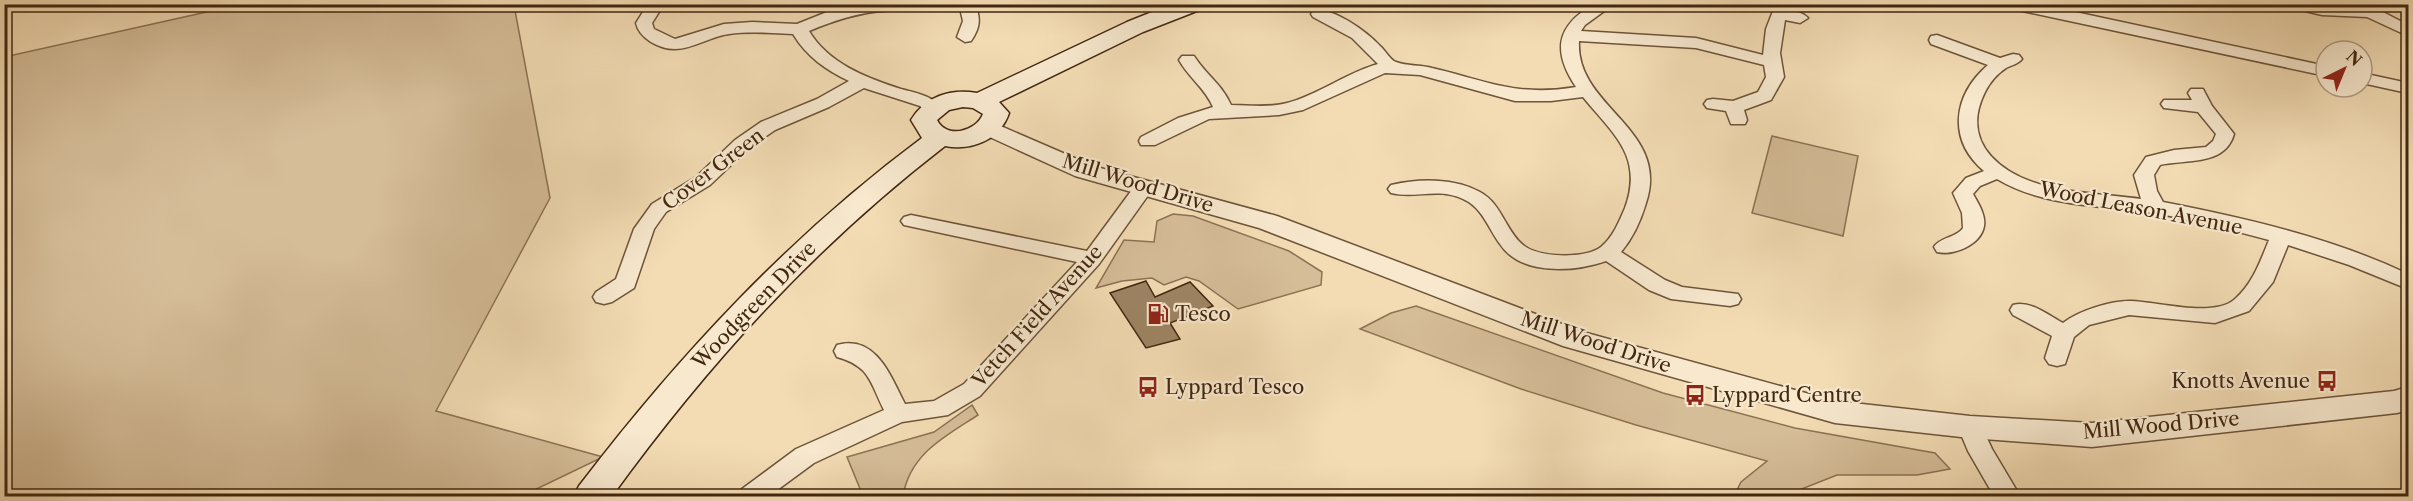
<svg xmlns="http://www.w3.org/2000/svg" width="2413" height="501" viewBox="0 0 2413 501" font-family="'Libre Caslon Text',serif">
	<rect width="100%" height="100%" fill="#f3dcb4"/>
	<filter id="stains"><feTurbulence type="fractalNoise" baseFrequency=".00333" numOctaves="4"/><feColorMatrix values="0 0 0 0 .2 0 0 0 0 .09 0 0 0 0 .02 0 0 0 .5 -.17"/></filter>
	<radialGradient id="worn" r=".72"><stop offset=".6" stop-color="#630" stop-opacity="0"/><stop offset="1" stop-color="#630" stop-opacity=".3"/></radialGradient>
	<!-- green -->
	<path fill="#d5bd98" stroke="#8c7254" stroke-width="1.5" d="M223 5H514L550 198 436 411 603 457 522 496H5L4 57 211 11Z
		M1772 136 1858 156 1843 236 1752 213Z
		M1173 214 1193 216 1289 251 1322 272 1321 285 1238 309 1199 281 1186 277 1164 285 1152 278 1122 281 1096 288 1124 240 1154 242 1157 221Z
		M1416 306 1663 393 1795 428 1935 453 1950 469 1917 475H1837L1784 496H1734L1741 482 1767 461 1636 425 1521 389 1360 329 1391 313Z
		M972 405 978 415C944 437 910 454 903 496H863L847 457 934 432Z"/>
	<!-- building -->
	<path fill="#9e8565" stroke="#422710" stroke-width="1.5" d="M1146 281 1155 297 1190 282 1213 306 1170 323 1180 339 1146 348 1110 293Z"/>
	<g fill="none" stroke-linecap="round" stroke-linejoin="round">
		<defs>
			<path id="minor" d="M648 4H664L652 23 654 29 675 39 724 24 752 22 797 24 827 12 856 4H915C908 12 893 10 883 11 856 13 833 21 809 31 828 63 866 78 901 89 915 93 932 95 941 108L938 112C930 114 926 112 920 106L864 88 829 107 775 130 749 148 710 185 666 212 654 229 634 288 612 302 604 304 596 302 593 297 596 292 616 279 634 229 652 204 696 177 735 140 761 122 817 99 849 81C826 70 807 57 793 34 772 33 750 31 729 34 711 36 693 49 675 49 659 49 639 38 636 23Z
				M959 4H975C981 19 980 28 971 41L965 42 957 37 963 21Z
				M1594 4H1614L1585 25 1581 31 1696 38 1763 55 1766 29 1773 11C1783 8 1802 11 1808 18L1800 23 1785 20 1780 53 1784 77 1771 100 1744 110 1747 120 1745 124H1731L1726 111 1707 108 1704 104 1707 100 1713 99 1733 101 1758 92 1766 77 1764 65 1696 48 1579 41C1575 108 1671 128 1646 203 1641 220 1633 238 1621 252L1665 280 1682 287 1738 294 1741 299 1738 304 1730 306 1671 299 1649 290 1606 261C1574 272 1521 276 1500 244 1488 228 1483 208 1463 199 1439 187 1415 199 1391 193L1388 189 1391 185C1419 178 1455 178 1480 192 1502 204 1505 230 1523 245 1539 258 1585 259 1601 247 1613 237 1619 222 1625 208 1644 156 1613 134 1583 97L1551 101H1515L1420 75 1385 73 1303 110 1279 115 1209 119 1155 145H1141L1139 141 1141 137 1178 118 1213 107C1205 88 1189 78 1179 60L1182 56H1194C1207 76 1221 83 1231 105 1249 105 1269 108 1287 103 1318 95 1346 73 1378 64L1352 38 1313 17 1311 14 1313 11C1332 6 1367 32 1380 46 1385 50 1390 60 1396 62 1406 66 1421 65 1432 68 1488 81 1516 97 1576 87 1552 51 1556 26 1594 4Z
				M2005 4H2038L2326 66V76L2013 9Z
				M2286 4 2364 7 2366 4H2382L2379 10 2408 25V36L2367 17 2322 15 2288 7Z
				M1937 35 2000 58 2013 54 2019 55 2022 59C2018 64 2012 65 2006 68 1997 74 1990 82 1985 92 1958 146 2006 178 2054 188 2083 194 2112 195 2141 199L2134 175 2146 157 2174 150 2206 147 2213 141 2216 134 2198 112 2164 108 2161 104 2164 100H2192L2188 93 2191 89H2203L2212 106 2234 134C2225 166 2187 159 2160 165L2154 175 2157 191 2163 202C2245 218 2332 238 2408 274V289L2349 265 2288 245 2273 282 2249 311 2215 323 2129 315 2089 325 2074 337 2065 364 2057 366 2049 364 2045 358 2052 336 2013 315 2010 310 2013 305C2030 300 2048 315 2063 323 2078 311 2112 300 2132 301 2158 302 2214 318 2235 299 2253 283 2260 262 2269 240 2231 230 2192 219 2153 213 2100 205 2044 207 1997 179L1980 186 1973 194C1978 203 1986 215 1984 226 1981 245 1953 256 1937 252L1934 247C1940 237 1956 238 1963 228L1962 213 1953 193 1966 178 1984 171C1947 140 1953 95 1988 65L1931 44 1929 40 1931 36Z
				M2362 73 2408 83V91L2403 92 2362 83Z
				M1144 181 1151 183 1154 187 1099 264 980 396 948 415 902 422 814 463 769 496H738L742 489 796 449 884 410C870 382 870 366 837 357L834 351 837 345C876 334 891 377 905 404L934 401 964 384 1077 262 904 225 901 221 904 217 911 215 1087 251 1137 183Z
				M1970 418 1979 421 1992 449 2020 496H1994L1968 451 1958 427 1961 421Z"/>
			<path id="tertiary" d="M989 121 1093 166 1277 216 1583 332 1835 401 1970 416 2092 423 2394 391 2408 387V410L2397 413 2092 447 1970 438 1835 423 1563 346 1259 228 1075 176 981 133 977 128 981 123Z"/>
			<path id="secondary" d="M1172 4H1205L1202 9 1143 32 999 102 1009 113C1000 140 972 151 945 146 814 247 709 363 612 496H574L579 486C679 355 789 237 922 138L911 120C925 97 950 88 977 93L1127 22ZM963 107 973 108 983 114C976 132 946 139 937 120L949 110Z"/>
		</defs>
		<!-- minor casing -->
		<use href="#minor" stroke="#6e5439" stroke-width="3"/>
		<!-- tertiary casing -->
		<use href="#tertiary" stroke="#6e5439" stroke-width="3"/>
		<!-- secondary casing -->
		<use href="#secondary" stroke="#422710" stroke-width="3"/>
		<!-- minor -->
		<use href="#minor" fill="#f7e8ce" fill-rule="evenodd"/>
		<!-- tertiary -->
		<use href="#tertiary" fill="#f7e8ce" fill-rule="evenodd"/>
		<!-- secondary -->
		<use href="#secondary" fill="#f7e8ce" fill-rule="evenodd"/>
	</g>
	<!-- icons -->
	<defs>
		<symbol id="fuel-bare" viewBox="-9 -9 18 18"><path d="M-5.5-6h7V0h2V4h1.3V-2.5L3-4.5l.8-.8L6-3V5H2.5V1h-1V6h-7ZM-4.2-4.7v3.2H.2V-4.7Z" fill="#8f2418" stroke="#f7e8ce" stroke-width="2.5" paint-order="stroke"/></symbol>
		<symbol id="bus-bare" viewBox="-9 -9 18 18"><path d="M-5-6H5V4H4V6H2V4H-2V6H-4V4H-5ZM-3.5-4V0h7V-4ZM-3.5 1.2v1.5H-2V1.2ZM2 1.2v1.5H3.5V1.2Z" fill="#8f2418" stroke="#f7e8ce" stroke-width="2.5" paint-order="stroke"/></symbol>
	</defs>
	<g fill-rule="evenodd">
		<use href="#fuel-bare" x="1143" y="299" width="30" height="30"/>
		<use href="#bus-bare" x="2312" y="366" width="30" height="30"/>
		<use href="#bus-bare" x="1133" y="372" width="30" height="30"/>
		<use href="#bus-bare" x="1680" y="380" width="30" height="30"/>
	</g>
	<g text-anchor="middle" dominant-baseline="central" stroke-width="4.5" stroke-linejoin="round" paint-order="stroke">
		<!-- street labels -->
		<g font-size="20" fill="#422710" stroke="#f7e8ce">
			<text transform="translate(713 169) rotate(-37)">Cover Green</text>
			<text transform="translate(1138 183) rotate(17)">Mill Wood Drive</text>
			<text transform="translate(2141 208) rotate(11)">Wood Leason Avenue</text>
			<text transform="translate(754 305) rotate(-46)">Woodgreen Drive</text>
			<text transform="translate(1037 316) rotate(-48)">Vetch Field Avenue</text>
			<text transform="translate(1596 342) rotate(18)">Mill Wood Drive</text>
			<text transform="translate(2161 425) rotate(-5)">Mill Wood Drive</text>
		</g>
		<!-- poi labels -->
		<g font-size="20" fill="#422710" stroke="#f7e8ce" text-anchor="start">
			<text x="1175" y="314">Tesco</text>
			<text x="2310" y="381" text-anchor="end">Knotts Avenue</text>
			<text x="1165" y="387">Lyppard Tesco</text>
			<text x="1712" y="395">Lyppard Centre</text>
		</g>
	</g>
	<!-- margin -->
	<rect width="2413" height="501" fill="none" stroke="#f3dcb4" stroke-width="24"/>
	<rect x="6" y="6" width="2401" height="489" fill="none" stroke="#422710" stroke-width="3"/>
	<rect x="12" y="12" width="2389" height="477" fill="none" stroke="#422710" stroke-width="1.5"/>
	<!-- north arrow -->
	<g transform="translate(2344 69) rotate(43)"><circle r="28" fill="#f7e8ce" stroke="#af9b82" stroke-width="1.5"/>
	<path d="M0-4.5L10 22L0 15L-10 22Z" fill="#8f2418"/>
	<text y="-9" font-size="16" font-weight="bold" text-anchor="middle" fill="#422710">N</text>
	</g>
	<rect width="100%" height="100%" filter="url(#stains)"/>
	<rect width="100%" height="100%" fill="url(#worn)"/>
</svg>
